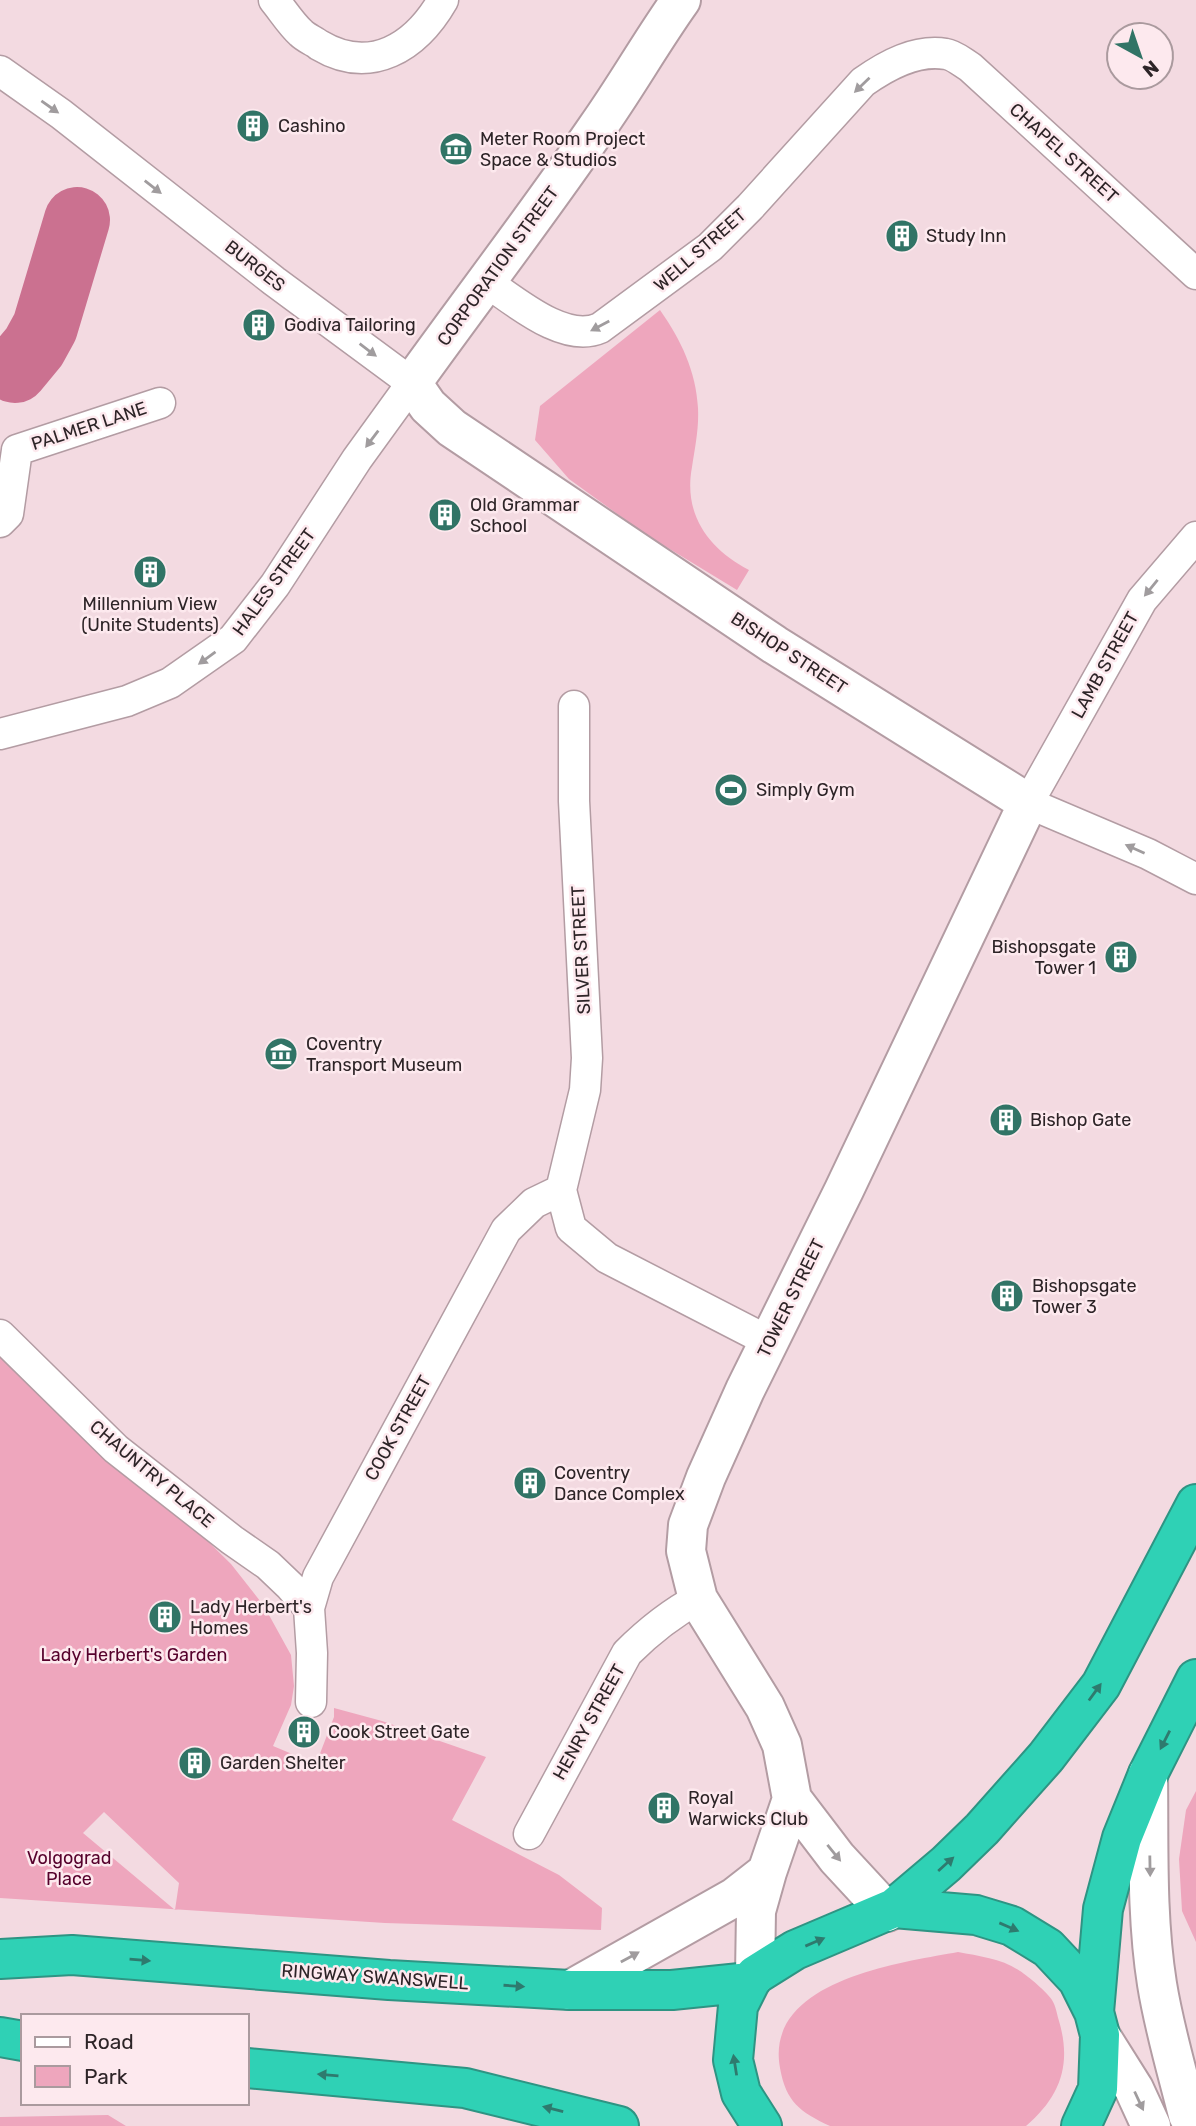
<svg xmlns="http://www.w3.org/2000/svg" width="1196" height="2126" viewBox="0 0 1196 2126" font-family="Rubik,sans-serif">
	<rect width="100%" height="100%" fill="#f3dae1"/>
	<!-- green -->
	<path fill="#eea6bd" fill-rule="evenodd" d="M660 310C681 340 696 371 698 408 699 429 695 447 692 467 683 515 709 549 749 570L737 590 645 534 569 479 535 440 540 406Z
		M0 1355 172 1506 231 1564 264 1606 291 1655 294 1686 291 1705 273 1746 316 1764 334 1717V1708L382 1721 486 1757 452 1820 559 1875 602 1908 601 1930 385 1923 0 1898ZM104 1812 179 1883 175 1910 83 1833Z
		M1196 1791V1942L1182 1911 1179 1859 1186 1810Z
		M958 1952C979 1956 1003 1959 1020 1971 1028 1976 1048 1993 1052 2000 1056 2006 1057 2015 1059 2021 1072 2065 1060 2097 1026 2126H830C800 2112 786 2102 780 2068 764 1981 898 1963 958 1952Z
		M108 2115 126 2126H0V2117Z"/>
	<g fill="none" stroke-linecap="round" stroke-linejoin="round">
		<!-- river -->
		<path stroke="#cb7190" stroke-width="66" d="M15 370 34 347 45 327 77 220"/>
		<defs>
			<path id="street" d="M274 0C283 11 291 24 301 33 306 38 314 41 319 45 371 76 416 47 443 0
				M0 71 61 114 274 281 412 383 357 459 275 585 233 639 170 683 127 701 0 734
				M485 281C515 301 564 344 600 328L710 247 750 207 863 82C887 65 916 49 946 54 954 55 963 63 970 67L1196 274
				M17 450 160 403
				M0 522 8 514 17 450
				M1196 537 1142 600 1028 803 1148 854 1196 879
				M574 706V801L587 1058 585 1090 561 1190 571 1228 607 1258 770 1342
				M0 1335 116 1449 232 1540 268 1565 290 1586 309 1608
				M311 1702 312 1653 309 1608 318 1577 506 1230 534 1203 561 1190
				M529 1834 627 1653C649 1631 670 1614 698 1599"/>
			<path id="secondary" d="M681 0C651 42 626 87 596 129 537 215 473 298 412 383L428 406 452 428 775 645 1028 803 844 1190 745 1390 706 1477 688 1525 686 1551 698 1599 765 1707 782 1745 792 1799 837 1858 887 1912
				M1148 1774C1149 1843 1146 1915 1157 1984 1164 2028 1177 2071 1188 2115L1194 2126
				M755 1975 756 1911 767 1872 792 1799
				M570 1990 735 1897 767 1872
				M1100 2035 1134 2089 1151 2126"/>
			<path id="highway" d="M894 1908 946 1864 982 1829 1046 1757 1101 1685 1196 1504
				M0 1959 72 1955 389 1980 570 1990H672L750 1982
				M1094 2012 1103 1909 1122 1838 1148 1774 1196 1679
				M0 2037 23 2041
				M247 2068 465 2088 619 2126
				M762 2126 741 2093 733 2060 738 2006 750 1982 755 1975 795 1950 894 1908 976 1915 1012 1926 1048 1948 1078 1980 1094 2012 1100 2035 1098 2089 1081 2126"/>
		</defs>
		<!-- street casing -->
		<use href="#street" stroke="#b39ca3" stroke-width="33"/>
		<!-- secondary casing -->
		<use href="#secondary" stroke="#b39ca3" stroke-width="42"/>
		<!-- highway casing -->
		<use href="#highway" stroke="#2e9483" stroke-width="42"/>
		<!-- street -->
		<use href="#street" stroke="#fff" stroke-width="30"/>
		<!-- secondary -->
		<use href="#secondary" stroke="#fff" stroke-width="38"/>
		<!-- highway -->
		<use href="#highway" stroke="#2fd1b5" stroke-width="38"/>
	</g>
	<!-- one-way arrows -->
	<defs><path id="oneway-solid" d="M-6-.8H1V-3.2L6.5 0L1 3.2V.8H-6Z" transform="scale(1.75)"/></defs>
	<g fill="#a09c9e">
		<use href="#oneway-solid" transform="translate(862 85) rotate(136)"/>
		<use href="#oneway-solid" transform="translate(50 107) rotate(35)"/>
		<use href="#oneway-solid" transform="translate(153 187) rotate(38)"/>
		<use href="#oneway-solid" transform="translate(600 326) rotate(152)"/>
		<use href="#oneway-solid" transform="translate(368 350) rotate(37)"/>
		<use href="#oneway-solid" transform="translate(372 439) rotate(127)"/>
		<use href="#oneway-solid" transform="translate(1151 588) rotate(129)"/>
		<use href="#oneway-solid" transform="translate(207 658) rotate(144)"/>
		<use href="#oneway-solid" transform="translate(1135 849) rotate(-156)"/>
		<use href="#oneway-solid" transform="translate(834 1853) rotate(51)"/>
		<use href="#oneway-solid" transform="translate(1150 1866) rotate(89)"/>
		<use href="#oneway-solid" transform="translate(630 1957) rotate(-29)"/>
		<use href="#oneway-solid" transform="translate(1139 2101) rotate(65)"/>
	</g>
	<g fill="#2e7a6e">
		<use href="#oneway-solid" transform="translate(1095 1692) rotate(-54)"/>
		<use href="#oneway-solid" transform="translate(1165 1740) rotate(117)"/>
		<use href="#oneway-solid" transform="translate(946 1864) rotate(-42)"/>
		<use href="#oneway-solid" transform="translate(1009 1927) rotate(23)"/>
		<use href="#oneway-solid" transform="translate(815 1942) rotate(-23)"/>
		<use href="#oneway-solid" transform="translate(140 1960) rotate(5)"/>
		<use href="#oneway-solid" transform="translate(514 1986) rotate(4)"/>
		<use href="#oneway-solid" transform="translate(735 2065) rotate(-99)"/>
		<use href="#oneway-solid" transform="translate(328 2075) rotate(-175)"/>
		<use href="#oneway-solid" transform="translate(553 2109) rotate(-166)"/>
	</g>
	<!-- icons -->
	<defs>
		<symbol id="building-disc" viewBox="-11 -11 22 22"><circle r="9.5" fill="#317466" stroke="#fde9ee"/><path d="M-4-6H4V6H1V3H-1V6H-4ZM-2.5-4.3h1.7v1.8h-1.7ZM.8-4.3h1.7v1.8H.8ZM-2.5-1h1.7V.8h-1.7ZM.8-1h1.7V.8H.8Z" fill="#fff"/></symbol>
		<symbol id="museum-disc" viewBox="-11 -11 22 22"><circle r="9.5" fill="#317466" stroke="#fde9ee"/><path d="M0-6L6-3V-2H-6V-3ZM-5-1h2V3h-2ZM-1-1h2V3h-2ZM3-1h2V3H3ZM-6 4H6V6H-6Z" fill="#fff"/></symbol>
		<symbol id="stadium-disc" viewBox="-11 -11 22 22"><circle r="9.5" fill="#317466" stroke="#fde9ee"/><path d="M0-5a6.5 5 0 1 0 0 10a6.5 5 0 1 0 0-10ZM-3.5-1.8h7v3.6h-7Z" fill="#fff"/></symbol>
	</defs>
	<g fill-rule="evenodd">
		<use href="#building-disc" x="234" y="107" width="38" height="38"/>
		<use href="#museum-disc" x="437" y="130" width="38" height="38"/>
		<use href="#building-disc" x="883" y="217" width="38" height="38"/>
		<use href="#building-disc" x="240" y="306" width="38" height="38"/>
		<use href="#building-disc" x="426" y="496" width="38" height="38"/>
		<use href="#building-disc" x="131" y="553" width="38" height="38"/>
		<use href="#stadium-disc" x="712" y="771" width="38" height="38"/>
		<use href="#building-disc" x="1102" y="938" width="38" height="38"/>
		<use href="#museum-disc" x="262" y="1035" width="38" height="38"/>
		<use href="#building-disc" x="987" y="1101" width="38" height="38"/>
		<use href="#building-disc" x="988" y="1277" width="38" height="38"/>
		<use href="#building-disc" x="511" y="1464" width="38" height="38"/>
		<use href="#building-disc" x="146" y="1598" width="38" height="38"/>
		<use href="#building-disc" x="285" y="1713" width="38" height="38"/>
		<use href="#building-disc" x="176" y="1744" width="38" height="38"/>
		<use href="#building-disc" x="645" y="1789" width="38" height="38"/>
	</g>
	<g text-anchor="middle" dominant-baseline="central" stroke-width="5" stroke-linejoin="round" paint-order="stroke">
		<!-- poi labels -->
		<g font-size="18" fill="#2d2427" stroke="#fde9ee" text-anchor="start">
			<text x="278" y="126">Cashino</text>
			<text x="480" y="139">Meter Room Project<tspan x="480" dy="21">Space &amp; Studios</tspan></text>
			<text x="926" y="236">Study Inn</text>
			<text x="284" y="325">Godiva Tailoring</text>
			<text x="470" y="505">Old Grammar<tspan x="470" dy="21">School</tspan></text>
			<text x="150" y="604" text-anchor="middle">Millennium View<tspan x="150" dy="21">(Unite Students)</tspan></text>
			<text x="756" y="790">Simply Gym</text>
			<text x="1096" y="947" text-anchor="end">Bishopsgate<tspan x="1096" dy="21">Tower 1</tspan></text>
			<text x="306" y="1044">Coventry<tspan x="306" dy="21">Transport Museum</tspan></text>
			<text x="1030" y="1120">Bishop Gate</text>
			<text x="1032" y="1286">Bishopsgate<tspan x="1032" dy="21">Tower 3</tspan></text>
			<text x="554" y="1473">Coventry<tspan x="554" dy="21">Dance Complex</tspan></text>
			<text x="190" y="1607">Lady Herbert's<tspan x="190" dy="21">Homes</tspan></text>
			<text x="328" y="1732">Cook Street Gate</text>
			<text x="220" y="1763">Garden Shelter</text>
			<text x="688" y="1798">Royal<tspan x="688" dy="21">Warwicks Club</tspan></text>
		</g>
		<!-- street labels -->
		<g font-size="18" fill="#2d2427" stroke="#fde9ee">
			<text transform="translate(1064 153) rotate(42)">CHAPEL STREET</text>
			<text transform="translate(700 250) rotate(-41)">WELL STREET</text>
			<text transform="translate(255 266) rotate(38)">BURGES</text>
			<text transform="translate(498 266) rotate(-54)">CORPORATION STREET</text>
			<text transform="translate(89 426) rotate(-18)">PALMER LANE</text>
			<text transform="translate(274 582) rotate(-54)">HALES STREET</text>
			<text transform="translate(789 653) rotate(33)">BISHOP STREET</text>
			<text transform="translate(1105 665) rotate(-61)">LAMB STREET</text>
			<text transform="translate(581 950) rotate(-93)">SILVER STREET</text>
			<text transform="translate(791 1298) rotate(-64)">TOWER STREET</text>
			<text transform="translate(398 1428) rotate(-61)">COOK STREET</text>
			<text transform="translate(152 1474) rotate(40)">CHAUNTRY PLACE</text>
			<text transform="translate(589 1722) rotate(-61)">HENRY STREET</text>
			<text transform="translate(375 1977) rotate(4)">RINGWAY SWANSWELL</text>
		</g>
		<!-- park labels -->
		<g font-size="18" fill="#56012c" stroke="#fde9ee">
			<text x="134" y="1655">Lady Herbert's Garden</text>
			<text x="69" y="1858">Volgograd<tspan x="69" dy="21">Place</tspan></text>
		</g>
	</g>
	<!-- legend -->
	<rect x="21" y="2014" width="228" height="91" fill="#fde9ee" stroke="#aa9a9e" stroke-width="2"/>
	<rect x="35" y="2037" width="35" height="10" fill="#ffffff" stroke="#aa9a9e" stroke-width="2"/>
	<text x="84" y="2049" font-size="21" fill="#2d2427">Road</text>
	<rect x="35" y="2066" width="35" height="21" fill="#eea6bd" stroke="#aa9a9e" stroke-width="2"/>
	<text x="84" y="2084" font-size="21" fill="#2d2427">Park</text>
	<!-- north arrow -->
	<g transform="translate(1140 56) rotate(140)"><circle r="33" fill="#fde9ee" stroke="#aa9a9e" stroke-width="2"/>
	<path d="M0-5L12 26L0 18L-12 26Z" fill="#317466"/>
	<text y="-10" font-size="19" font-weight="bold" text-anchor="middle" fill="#2d2427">N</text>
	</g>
</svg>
